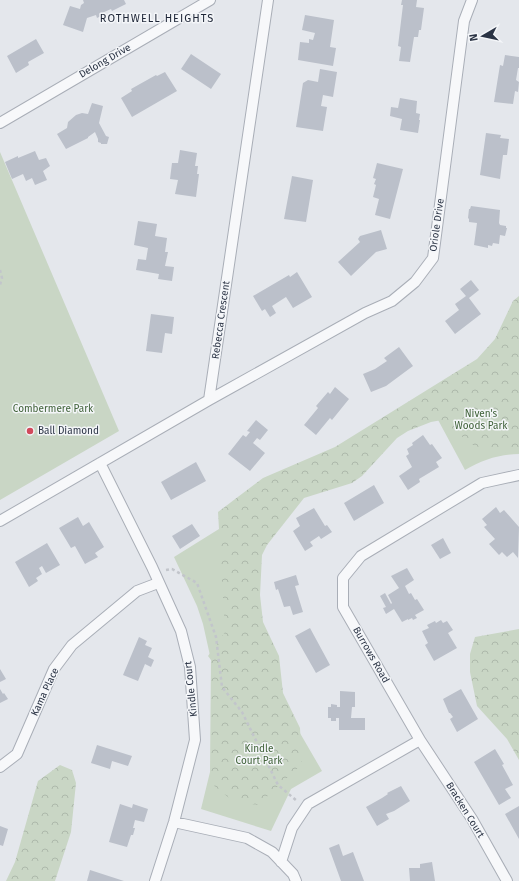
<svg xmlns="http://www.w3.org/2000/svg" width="519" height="881" viewBox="0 0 519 881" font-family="'Fira Sans',sans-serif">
	<defs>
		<pattern id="forest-crowns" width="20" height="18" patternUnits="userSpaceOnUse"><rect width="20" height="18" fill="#c9d6c5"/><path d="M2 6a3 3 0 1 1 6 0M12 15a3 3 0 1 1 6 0" fill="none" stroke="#adb8ab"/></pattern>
	</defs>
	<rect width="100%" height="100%" fill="#e4e7ec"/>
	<!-- green -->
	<path fill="#c9d6c5" d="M0 152 119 431 0 500Z
		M430 405 519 454C499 454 482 460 465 470Z
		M227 524 268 678 322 771 291 789 271 831 201 809 210 772 213 754 211 660 203 624 197 606 174 557Z"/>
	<!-- forest -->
	<path fill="url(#forest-crowns)" d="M519 296V454L483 449 471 444 442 420 431 422 408 431 397 438 362 476 352 483 304 498 267 545 262 555 260 595 263 622 279 656 283 693 300 728 302 764 258 805 233 801 213 785 210 772 211 660 208 656 225 632 218 512 263 478 335 447 477 359 495 339 513 301Z
		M519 629V760L507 739 477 706 470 672V654L475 637Z
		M60 765 72 770 76 783 71 832 55 881H6L15 862 38 781Z"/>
	<!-- building -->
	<path fill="#bbc0ca" d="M83 0H124L126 4 112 11 111 9 102 13 103 15 97 18 96 15 87 18 83 32 63 25 70 6 80 9 81 5 84 3Z
		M402 0H417L416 7 424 8 421 30H419L418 37H414L410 62 399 61 401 47 398 46 403 5H401Z
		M305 15 334 20 330 47 336 48 333 66 298 60 300 42 309 43V39L313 40 315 33 302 30Z
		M36 39 44 53 28 62 29 65 16 73 7 56Z
		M191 54 221 74 211 89 181 69Z
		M505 55 519 57V68H518L516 80 519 82 518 92 515 91 513 104 494 102 500 65 503 66Z
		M320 69 337 72 333 97 323 95 321 106 327 107 323 131 296 127 303 83 308 80 318 82Z
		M165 72 177 91 132 117 121 98 132 91 131 89 156 75 157 76Z
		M400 98 417 101 416 113 420 114 419 120H420L418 133 400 130 402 119 390 116 391 107 398 108Z
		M92 103 103 106 99 123 106 136 109 137 107 144H101V143L98 142V139L95 132 88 137V138L66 149 57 134 67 128 68 122 76 115 82 113 88 114Z
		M486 133 501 135 500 138 509 139 507 155H503L500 179 480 175Z
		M180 150 197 153 195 166H198L197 174H199L196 197 175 194 178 180 170 179 172 163H178Z
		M35 151 39 160 46 158 50 166 43 171 47 180 35 185 32 178 26 181 23 174 12 179 5 162 18 156V158Z
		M377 163 403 169 390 219 375 215 379 199 373 197 376 185 374 184 376 179 373 178Z
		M292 176 313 180 306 222 284 219Z
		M471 206 500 210 499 223 500 225 506 226V228H507L505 236 500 235 499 244 493 243 492 246 488 245V248L474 245 477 223 469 222V219L468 218 469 209H470Z
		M138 221 157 224 155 236 167 238 165 252H168L165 266 174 267 172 281 158 279 159 274 136 270 138 259 146 260 148 248 134 245Z
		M381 230 387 249 376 252 351 276 338 262 360 242 358 239 360 236Z
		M297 272 312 297 293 308 286 297 272 306 276 313 270 317 265 309 262 311 253 296 289 275 290 277Z
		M471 280 479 290 469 298 481 314 455 334 445 321 459 310 455 304 466 296 460 289Z
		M151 314 174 317 172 334 165 333 162 353 146 351Z
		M399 347 413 366 386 386 371 392 363 374 375 369 387 361 384 358Z
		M335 387 349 399 332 420 330 418 316 435 304 425 318 408 316 406 328 392 330 394Z
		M256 420 268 430 260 440 257 438 253 443 265 453 250 471 228 454 243 435 246 437 250 432 247 431Z
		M423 435 430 445 432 444 442 458 436 462 439 467 419 479 420 482 408 490 399 476 412 467 406 456 409 454 407 449 413 445 412 443Z
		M196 462 206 481 171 500 161 482Z
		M374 485 384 503 354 521 344 503Z
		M496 507 500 513 504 510 519 527 518 558 513 552 507 557 502 552 499 555 489 544 495 539 484 527 487 525 482 519Z
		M314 508 325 526 327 525 332 532 321 539 319 536 310 542 313 546 305 551 293 531 300 526 296 518Z
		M78 517 83 526 89 522 104 547 95 553 98 557 85 564 75 546 71 548 59 528Z
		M192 524 200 536 180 549 172 536Z
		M443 538 451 553 440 559 431 545Z
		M47 543 60 565 46 573 42 566 39 568 42 574 36 578 38 581 29 587 15 562Z
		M407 568 414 580 405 586 409 594 411 593 415 600 417 599 424 610 415 615 417 618 413 620 412 618 408 620V619L402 622 394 609 386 614 383 608 386 607 380 596 385 593 391 604 392 603 388 595 399 588 391 576Z
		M296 575 299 585 295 586 303 612 293 615 290 606 284 607 278 589 276 590 274 582Z
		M441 620 443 623 447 621 453 630 448 633 457 648 434 661 425 645 428 643 422 631 429 628 427 625 435 621 436 623Z
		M310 628 330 665 316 673 295 636Z
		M139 637 147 641 145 645 152 648 148 657 154 660 151 667 145 664 138 681 123 675Z
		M0 669 6 679 0 682Z
		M0 689 3 694 4 693 8 699 0 703Z
		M461 689 478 719 457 732 450 719 453 717 450 713H449L443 699Z
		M340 691 355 692V707H352L351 718H365V730H339V718H336V721H331V718H328V707H331V704L337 705V707H340Z
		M97 745 132 756 128 766 112 761 110 769 91 763Z
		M495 749 504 764 502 765 513 785 505 789 511 798 499 805 474 762Z
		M401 786 410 801 394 811 386 814 389 819 377 826 366 807 382 798 388 794 387 793Z
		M120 804 132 808 133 804 148 809 144 822 135 820 133 828H135L133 835H131L127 847 109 842Z
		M519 806V839L505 814Z
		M0 826 8 829 3 846 0 845Z
		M339 844 343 856 353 852 364 881H341L329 848Z
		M432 862 435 881H410L409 868H420V864Z
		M90 870 124 881H87Z"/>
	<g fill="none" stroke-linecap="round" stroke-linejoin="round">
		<defs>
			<path id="street" d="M0 123 210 0
				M209 400 268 0
				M100 463 152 567 181 631 190 667 195 740 174 822 155 881
				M0 521 209 400 365 313 392 301 415 282 433 258 464 21 472 0
				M0 767 17 754 54 669 72 645 137 591 158 583
				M174 822 247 838 272 852 293 874 296 881
				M281 862 292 828 308 804 420 740
				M507 881 472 819 420 740 343 607V578L361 556 482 483 519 475"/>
		</defs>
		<!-- street casing -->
		<use href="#street" stroke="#a9aeb7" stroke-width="12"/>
		<!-- path -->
		<path stroke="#c2c5cb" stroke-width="2.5" stroke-dasharray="3 3" stroke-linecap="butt" d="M0 270 2 278 0 285
			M166 570 172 569 197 583 216 637 222 687 242 712 278 785 297 801"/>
		<!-- street -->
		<use href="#street" stroke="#f7f8fa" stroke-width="10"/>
	</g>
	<!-- markers -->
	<circle fill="#d1495b" stroke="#f4f6f9" stroke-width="1.5" cx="30" cy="431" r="4"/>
	<g text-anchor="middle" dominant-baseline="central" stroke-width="3" stroke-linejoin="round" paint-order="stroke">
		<!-- street labels -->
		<g font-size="10" fill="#2b3445" stroke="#f4f6f9">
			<text transform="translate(105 61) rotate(-30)">Delong Drive</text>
			<text transform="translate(437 225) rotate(-82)">Oriole Drive</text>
			<text transform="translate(221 320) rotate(-82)">Rebecca Crescent</text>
			<text transform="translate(371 655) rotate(60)">Burrows Road</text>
			<text transform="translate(191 689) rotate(-96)">Kindle Court</text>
			<text transform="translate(45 692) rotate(-65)">Kama Place</text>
			<text transform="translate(465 810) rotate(58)">Bracken Court</text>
		</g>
		<!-- park labels -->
		<g font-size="10" fill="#3f6138" stroke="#f4f6f9">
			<text x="53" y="409">Combermere Park</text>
			<text x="481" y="414">Niven's<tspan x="481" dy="12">Woods Park</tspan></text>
			<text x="259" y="749">Kindle<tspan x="259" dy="12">Court Park</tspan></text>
		</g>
		<!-- poi labels -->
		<g font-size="10" fill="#2b3445" stroke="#f4f6f9" text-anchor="start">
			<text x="38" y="431">Ball Diamond</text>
		</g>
		<!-- neighbourhood labels -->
		<g font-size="11" letter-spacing="1" fill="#1d2536" stroke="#f4f6f9">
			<text x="157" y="18">ROTHWELL HEIGHTS</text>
		</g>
	</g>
	<!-- north arrow -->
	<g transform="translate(483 36) rotate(261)" stroke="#f4f6f9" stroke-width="3" paint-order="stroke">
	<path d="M0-3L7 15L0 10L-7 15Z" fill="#2b3445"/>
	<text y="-6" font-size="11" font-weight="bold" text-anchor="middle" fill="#2b3445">N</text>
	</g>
</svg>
